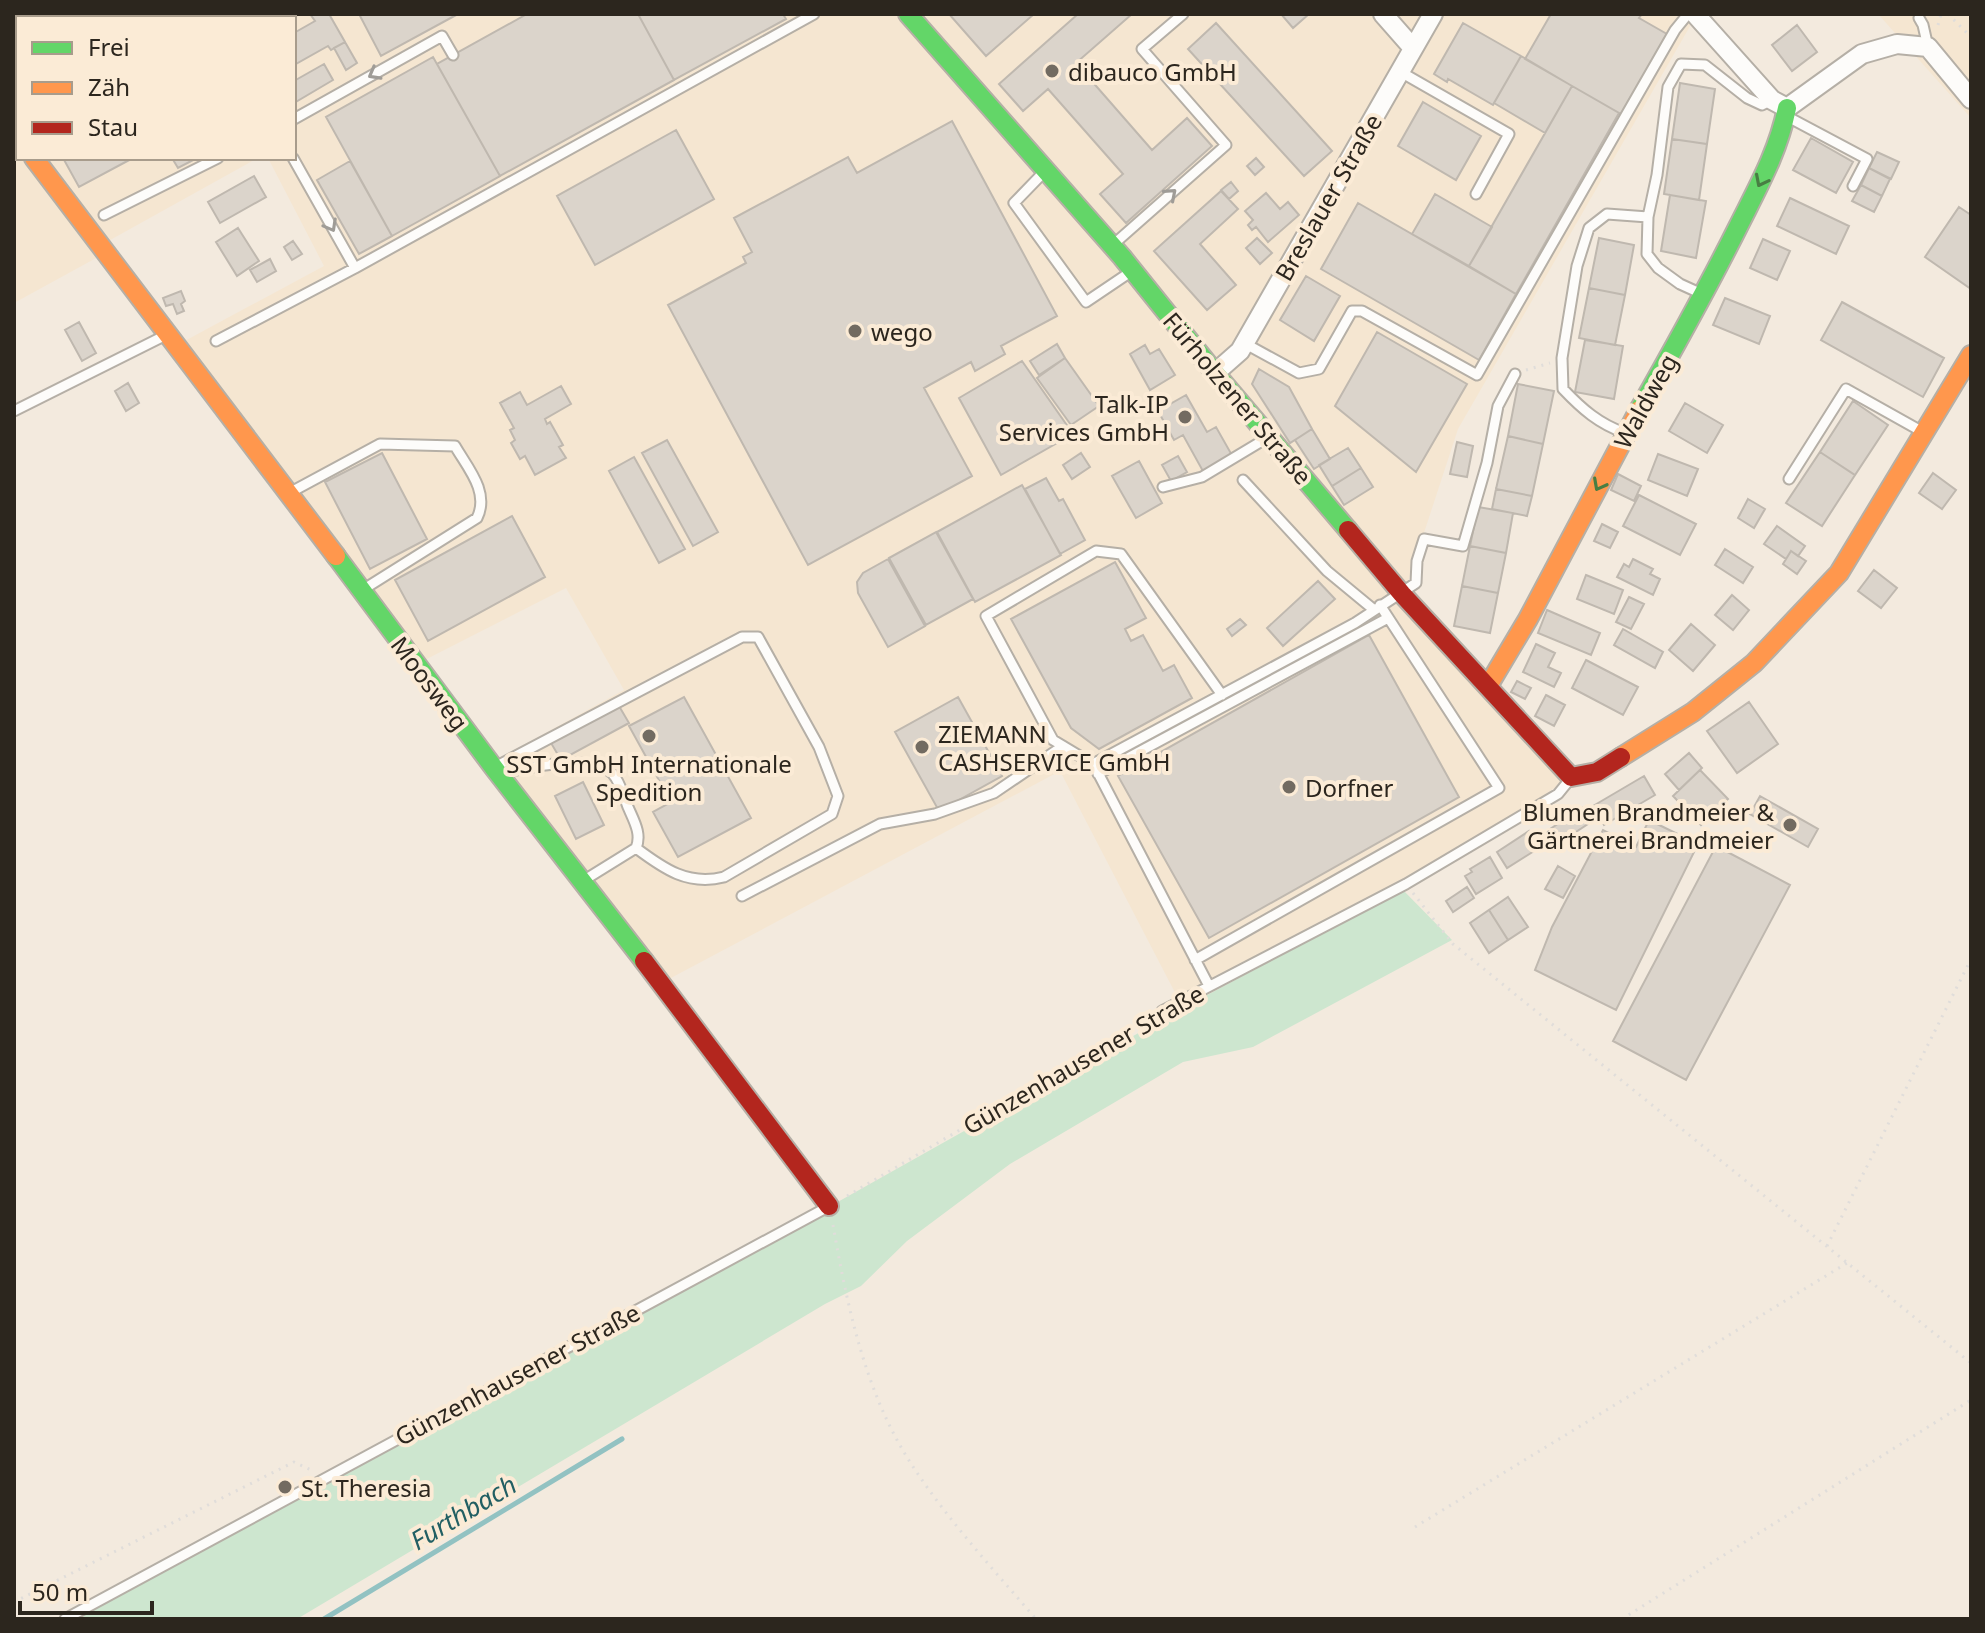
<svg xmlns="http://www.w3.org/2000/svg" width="1985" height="1633" viewBox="0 0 1985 1633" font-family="'Noto Sans',sans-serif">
	<rect width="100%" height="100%" fill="#f3eade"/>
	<!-- built -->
	<path fill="#f5e6d1" d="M104 14H1687L1693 21 1458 429 1401 603 1571 777 1403 890 1183 1008 1060 771 652 988 485 766 624 690 566 588 411 667 168 350 324 266 268 158H294V18H97Z
		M1878 14H1971V118Z
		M18 66V158H258L94 249 98 257 14 303V68Z"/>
	<!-- green -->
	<path fill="#cde6cf" d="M1403 890 1452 940 1253 1047 1183 1062 1010 1164 907 1241 861 1286 825 1304 297 1619H79L338 1466 827 1208 1183 1008Z"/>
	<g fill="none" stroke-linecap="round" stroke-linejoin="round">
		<!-- stream -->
		<path stroke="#92c2c2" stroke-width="5" d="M324 1619 622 1439"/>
	</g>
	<!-- building -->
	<path fill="#dbd4cb" stroke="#bfb8af" stroke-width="2" d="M246 14H299L292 18H248Z
		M310 14H329L345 42 331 50 328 46 294 65V33L315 21Z
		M359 14H458L381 56Z
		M527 14H638L674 80 500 176 437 64Z
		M638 14H783L786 19 674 80Z
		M949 14H1034L986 56Z
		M1078 14H1132L1076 63 1152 150 1187 118 1212 146 1126 223 1100 194 1123 174 1048 89 1023 111 999 84Z
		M1281 14H1309L1293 28Z
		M1551 14H1642L1639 18 1667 34 1621 114 1525 59Z
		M1216 23 1332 151 1304 176 1188 49Z
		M1463 23 1521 56 1493 105 1448 79 1447 82 1434 74Z
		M1797 25 1817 52 1792 71 1772 45Z
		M345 42 357 63 346 70 334 48Z
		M1521 56 1572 86 1545 133 1494 103Z
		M433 57 500 176 392 236 326 117Z
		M324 64 333 80 294 103V81Z
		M1680 83 1715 89 1707 144 1672 139Z
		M1572 86 1619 113 1516 294 1469 266Z
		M1423 102 1481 136 1456 180 1398 146Z
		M952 121 1057 316 1001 346 1005 354 975 371 971 362 924 388 972 476 808 565 668 305 746 263 743 257 752 252 734 218 848 157 857 173Z
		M676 130 714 199 595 265 557 196Z
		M1811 138 1853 162 1836 193 1793 170Z
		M1672 139 1707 144 1699 200 1664 194Z
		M1877 152 1899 162 1891 179 1869 168Z
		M63 158H133L79 187Z
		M172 158H197L178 168Z
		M1256 158 1264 167 1255 175 1247 166Z
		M350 161 392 236 359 254 317 180Z
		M1869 168 1890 179 1882 196 1861 185Z
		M254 176 266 197 220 223 208 202Z
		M1231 182 1238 191 1229 199 1221 190Z
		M1861 185 1882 196 1874 212 1852 201Z
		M1221 191 1238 209 1200 244 1236 285 1207 310 1154 251Z
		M1266 193 1280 209 1288 202 1299 215 1268 242 1256 227 1252 230 1248 225 1253 220 1245 211Z
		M1435 194 1492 227 1469 266 1412 234Z
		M1670 195 1706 201 1696 258 1661 251Z
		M1790 198 1849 226 1836 254 1777 226Z
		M1358 203 1516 294 1479 360 1321 269Z
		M1959 207 1971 215V289L1925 257Z
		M238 228 259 261 237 276 216 242Z
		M1257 238 1272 253 1260 264 1246 248Z
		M1599 238 1634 245 1625 295 1589 288Z
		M1763 239 1790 251 1777 280 1750 268Z
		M293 241 302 254 292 260 284 247Z
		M270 259 276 271 257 282 250 270Z
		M1306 276 1340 296 1314 341 1280 320Z
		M1589 288 1625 295 1615 345 1579 338Z
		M181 291 185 301 181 304 184 311 177 314 173 304 166 306 163 298Z
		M1725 298 1770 316 1759 344 1713 325Z
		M1842 302 1944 358 1923 397 1821 340Z
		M79 322 96 353 82 361 65 330Z
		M1377 332 1467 384 1416 472 1335 406Z
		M1585 340 1623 346 1614 399 1575 392Z
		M1057 344 1065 358 1039 375 1030 361Z
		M1145 345 1150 354 1159 349 1175 375 1150 390 1130 354Z
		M1065 358 1099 406 1071 425 1037 378Z
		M1022 361 1073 434 1001 475 959 398Z
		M1259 369 1289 387 1312 429 1290 443 1252 384Z
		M128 383 139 403 126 411 115 391Z
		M1518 384 1554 391 1543 444 1508 436Z
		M561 386 571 404 545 419 547 424 550 422 563 445 559 447 566 458 535 475 525 456 520 459 511 443 515 440 510 430 514 428 500 403 520 392 527 405Z
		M1186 395 1207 432 1216 427 1233 457 1204 473 1183 435 1174 440 1158 411Z
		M1853 401 1888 425 1855 475 1820 452Z
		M1685 403 1723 425 1707 453 1669 431Z
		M1312 429 1330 459 1314 469 1295 440Z
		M1508 436 1543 444 1532 496 1496 489Z
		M667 440 718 532 693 546 642 453Z
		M1457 442 1473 446 1467 477 1450 474Z
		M1348 448 1361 468 1332 486 1319 465Z
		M1820 452 1855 475 1822 526 1786 503Z
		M382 453 427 539 370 569 325 482Z
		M1081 453 1090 467 1072 479 1063 465Z
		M1658 454 1698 469 1687 496 1648 480Z
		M1178 456 1187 472 1171 481 1162 465Z
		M634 457 685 549 659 563 609 471Z
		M1139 461 1162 503 1136 518 1112 476Z
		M1361 468 1373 487 1344 505 1332 486Z
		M1933 473 1956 490 1942 509 1919 493Z
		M1618 474 1641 486 1634 501 1611 490Z
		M1046 478 1059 501 1063 499 1085 540 1060 554 1025 489Z
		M1022 485 1061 555 975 602 937 532Z
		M1496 489 1532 496 1527 516 1492 509Z
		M1639 495 1696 524 1680 555 1623 526Z
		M1748 499 1765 509 1754 528 1738 518Z
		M1478 507 1513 513 1506 553 1470 546Z
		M512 516 545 577 428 641 395 580Z
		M1602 524 1618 532 1610 548 1594 541Z
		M1777 526 1805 546 1798 556 1791 551 1786 559 1764 544Z
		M936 532 973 599 926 625 889 558Z
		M1470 546 1506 553 1498 593 1462 586Z
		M1725 549 1753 567 1743 583 1715 565Z
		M1791 551 1806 561 1797 574 1783 564Z
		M888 559 925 626 888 647 858 593 857 582 863 573Z
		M1633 559 1653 569 1650 574 1660 579 1653 595 1617 577 1624 564 1629 567Z
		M1115 562 1146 618 1125 629 1131 641 1143 635 1163 671 1174 665 1192 698 1099 749 1071 728 1011 619Z
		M1874 570 1897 588 1881 608 1858 591Z
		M1586 575 1623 590 1614 614 1577 599Z
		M1318 581 1335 599 1283 646 1267 628Z
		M1462 586 1498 593 1490 633 1454 626Z
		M1732 595 1749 610 1733 630 1715 615Z
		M1629 597 1644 604 1631 629 1616 622Z
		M1547 610 1600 633 1591 655 1538 633Z
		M1240 619 1246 625 1232 636 1227 629Z
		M1691 624 1715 645 1693 671 1669 650Z
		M1623 629 1663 652 1655 668 1614 645Z
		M1369 635 1459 797 1209 938 1118 776Z
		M1536 644 1555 653 1548 667 1561 673 1554 687 1523 672Z
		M1586 660 1638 687 1623 715 1572 688Z
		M1517 681 1531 688 1525 699 1511 692Z
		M1546 695 1565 705 1554 726 1535 716Z
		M684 697 751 818 678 857 653 812 671 802 629 726Z
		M958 697 1002 776 939 811 895 732Z
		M1749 702 1778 744 1737 773 1707 731Z
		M619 706 629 723 561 760 551 743Z
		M1689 753 1702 768 1679 790 1665 774Z
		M1700 770 1728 799 1701 825 1673 796Z
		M1644 776 1655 795 1604 825 1593 806Z
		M583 782 604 825 576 839 555 796Z
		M1760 796 1818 829 1808 847 1750 814Z
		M1582 808 1591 822 1553 847 1544 833Z
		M1649 820 1698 844 1616 1010 1535 970 1552 927 1603 830 1636 847Z
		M1529 831 1539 848 1507 868 1497 852Z
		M1716 846 1790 885 1686 1080 1613 1041Z
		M1490 857 1502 878 1476 894 1465 876 1472 872 1470 869Z
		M1558 866 1575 876 1563 898 1545 889Z
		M1467 887 1474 898 1453 912 1446 901Z
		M1508 897 1528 927 1508 940 1489 910Z
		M1489 910 1508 940 1489 953 1470 923Z"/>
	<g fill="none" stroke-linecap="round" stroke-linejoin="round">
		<defs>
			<path id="lane" d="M1919 18 1923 25 1928 47
				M1399 71 1509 134 1476 194
				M1788 117 1867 159 1853 186
				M294 119 442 36 453 55
				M293 158 355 268 814 14
				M1044 172 1014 203 1086 302 1129 273
				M104 215 218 158
				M1115 243 1226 145 1142 49 1183 14
				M1702 294 1680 284 1658 268 1647 254 1648 217 1657 175 1668 87 1681 64 1705 65 1747 98 1762 105 1772 100
				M216 341 355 268
				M1244 343 1299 373 1319 369 1352 311H1362L1477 375 1675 30 1688 14
				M14 411 166 335
				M1625 433C1599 424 1582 409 1563 389L1562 358 1577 266 1589 228 1607 214 1648 217
				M1789 479 1846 389 1921 431
				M1243 480 1327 571 1373 609
				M1163 487 1202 477 1267 438
				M291 492 380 444 455 446C467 467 490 492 477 518L364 589
				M1222 695 1121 554 1096 551 986 616 1053 740 1093 764 1355 623 1416 583 1417 561 1424 539 1463 546 1487 463 1498 406 1515 374
				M497 766 742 637H758L819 747 838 796 832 814 724 877C688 886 664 869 636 848
				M1096 769 1209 986
				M501 773C529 768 589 753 612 773 620 781 624 797 628 807 634 821 642 834 636 848L586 879
				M1098 774 1388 618
				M742 896 880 824 935 814 994 793 1063 746
				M1195 960 1499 788 1380 605
				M1162 1011 1406 884 1558 794 1571 778
				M65 1619 826 1208"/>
			<path id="street" d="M1383 14 1412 47
				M1695 14 1772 100 1787 108 1862 54 1897 44 1928 47 1971 99
				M14 131 18 137
				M1215 373 1240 351 1433 14"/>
			<path id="fast" d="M908 14 1122 257 1215 373 1348 530
				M1639 410C1673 350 1707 289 1738 227 1758 187 1778 152 1787 108
				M336 556 494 768 644 961"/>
			<path id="slow" d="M117 18 124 14
				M34 158 336 556
				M1488 686 1528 619 1639 410
				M1621 757 1693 712 1754 663 1839 573 1971 355"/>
			<path id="jam" d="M14 85 18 82
				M1348 530 1402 594 1571 777 1597 772 1621 757
				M644 961 829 1206"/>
		</defs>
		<!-- lane casing -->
		<use href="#lane" stroke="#b5afa6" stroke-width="13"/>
		<!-- street casing -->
		<use href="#street" stroke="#b5afa6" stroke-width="22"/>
		<!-- fast casing -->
		<use href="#fast" stroke="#b5afa6" stroke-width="22"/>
		<!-- slow casing -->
		<use href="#slow" stroke="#b5afa6" stroke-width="22"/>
		<!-- jam casing -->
		<use href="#jam" stroke="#b5afa6" stroke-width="22"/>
		<!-- path -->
		<path stroke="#e0ddda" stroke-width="3" stroke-dasharray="2 6" stroke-linecap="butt" d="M1948 14 1971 37
			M1964 14 1971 19
			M160 18 166 14
			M1938 25 1941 14
			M1526 370 1550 363
			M1413 893 1453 944 1971 1363
			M847 1196 1151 1018
			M833 1225C847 1305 865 1392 910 1462 946 1518 992 1568 1036 1619
			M1827 1246 1971 959
			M1415 1527 1847 1263
			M14 1602 294 1462 311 1470
			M1622 1619 1971 1400"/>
		<!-- lane -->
		<use href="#lane" stroke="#fdfcfa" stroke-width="9"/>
		<!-- street -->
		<use href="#street" stroke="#fdfcfa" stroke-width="18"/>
		<!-- fast -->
		<use href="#fast" stroke="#63d668" stroke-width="18"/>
		<!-- slow -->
		<use href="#slow" stroke="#ff974d" stroke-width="18"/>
		<!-- jam -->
		<use href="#jam" stroke="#b3261e" stroke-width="18"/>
	</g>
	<!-- one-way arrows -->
	<defs><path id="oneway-chevron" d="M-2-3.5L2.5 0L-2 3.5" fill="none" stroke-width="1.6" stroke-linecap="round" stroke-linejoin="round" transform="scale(2)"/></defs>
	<g stroke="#9f9c97">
		<use href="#oneway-chevron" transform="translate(374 74) rotate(151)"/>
		<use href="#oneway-chevron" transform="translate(1171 194) rotate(-41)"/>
		<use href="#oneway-chevron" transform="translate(331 226) rotate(61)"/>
	</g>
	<g stroke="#487e43">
		<use href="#oneway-chevron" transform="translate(1761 181) rotate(117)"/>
		<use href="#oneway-chevron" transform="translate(1599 485) rotate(118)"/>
	</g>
	<!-- markers -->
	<g fill="#726b61" stroke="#fbebd6" stroke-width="3">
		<circle cx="1052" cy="71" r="8"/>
		<circle cx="855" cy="331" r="8"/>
		<circle cx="1185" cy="417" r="8"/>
		<circle cx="649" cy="736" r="8"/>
		<circle cx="922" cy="747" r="8"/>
		<circle cx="1289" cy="787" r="8"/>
		<circle cx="1790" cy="825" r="8"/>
		<circle cx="285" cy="1487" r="8"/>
	</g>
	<g text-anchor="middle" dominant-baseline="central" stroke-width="8" stroke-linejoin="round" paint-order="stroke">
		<!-- poi labels -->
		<g font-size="24" fill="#2c261e" stroke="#fbebd6" text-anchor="start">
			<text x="1068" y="71">dibauco GmbH</text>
			<text x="871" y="331">wego</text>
			<text x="1169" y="403" text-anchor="end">Talk-IP<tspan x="1169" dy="28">Services GmbH</tspan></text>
			<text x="938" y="733">ZIEMANN<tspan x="938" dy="28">CASHSERVICE GmbH</tspan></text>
			<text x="649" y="763" text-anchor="middle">SST GmbH Internationale<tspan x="649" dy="28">Spedition</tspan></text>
			<text x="1305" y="787">Dorfner</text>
			<text x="1774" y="811" text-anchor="end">Blumen Brandmeier &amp;<tspan x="1774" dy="28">Gärtnerei Brandmeier</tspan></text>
			<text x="301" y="1487">St. Theresia</text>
		</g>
		<!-- street labels -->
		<g font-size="24" fill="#2c261e" stroke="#fbebd6">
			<text transform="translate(1328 197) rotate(-60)">Breslauer Straße</text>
			<text transform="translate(1238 398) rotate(50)">Fürholzener Straße</text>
			<text transform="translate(1645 401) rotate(-61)">Waldweg</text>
			<text transform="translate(430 683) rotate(53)">Moosweg</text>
			<text transform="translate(1083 1059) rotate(-30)">Günzenhausener Straße</text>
			<text transform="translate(517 1374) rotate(-28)">Günzenhausener Straße</text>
		</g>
		<!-- water labels -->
		<g font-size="26" font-style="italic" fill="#225f63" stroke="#fbebd6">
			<text transform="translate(463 1512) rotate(-31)">Furthbach</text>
		</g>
	</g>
	<!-- border -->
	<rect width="1985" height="1633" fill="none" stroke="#2c261e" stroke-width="32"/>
	<!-- legend -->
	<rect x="16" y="16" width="280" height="144" fill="#fbebd6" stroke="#a89c8c" stroke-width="2"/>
	<rect x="32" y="42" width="40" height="12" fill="#63d668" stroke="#a89c8c" stroke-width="2"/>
	<text x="88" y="56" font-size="24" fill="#2c261e">Frei</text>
	<rect x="32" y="82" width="40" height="12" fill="#ff974d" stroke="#a89c8c" stroke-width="2"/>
	<text x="88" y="96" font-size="24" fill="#2c261e">Zäh</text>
	<rect x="32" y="122" width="40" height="12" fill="#b3261e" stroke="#a89c8c" stroke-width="2"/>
	<text x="88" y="136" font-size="24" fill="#2c261e">Stau</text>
	<!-- scale -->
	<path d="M20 1601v12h132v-12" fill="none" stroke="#2c261e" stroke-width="4"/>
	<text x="32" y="1601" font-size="24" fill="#2c261e" stroke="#fbebd6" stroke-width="6" paint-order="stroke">50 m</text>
</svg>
